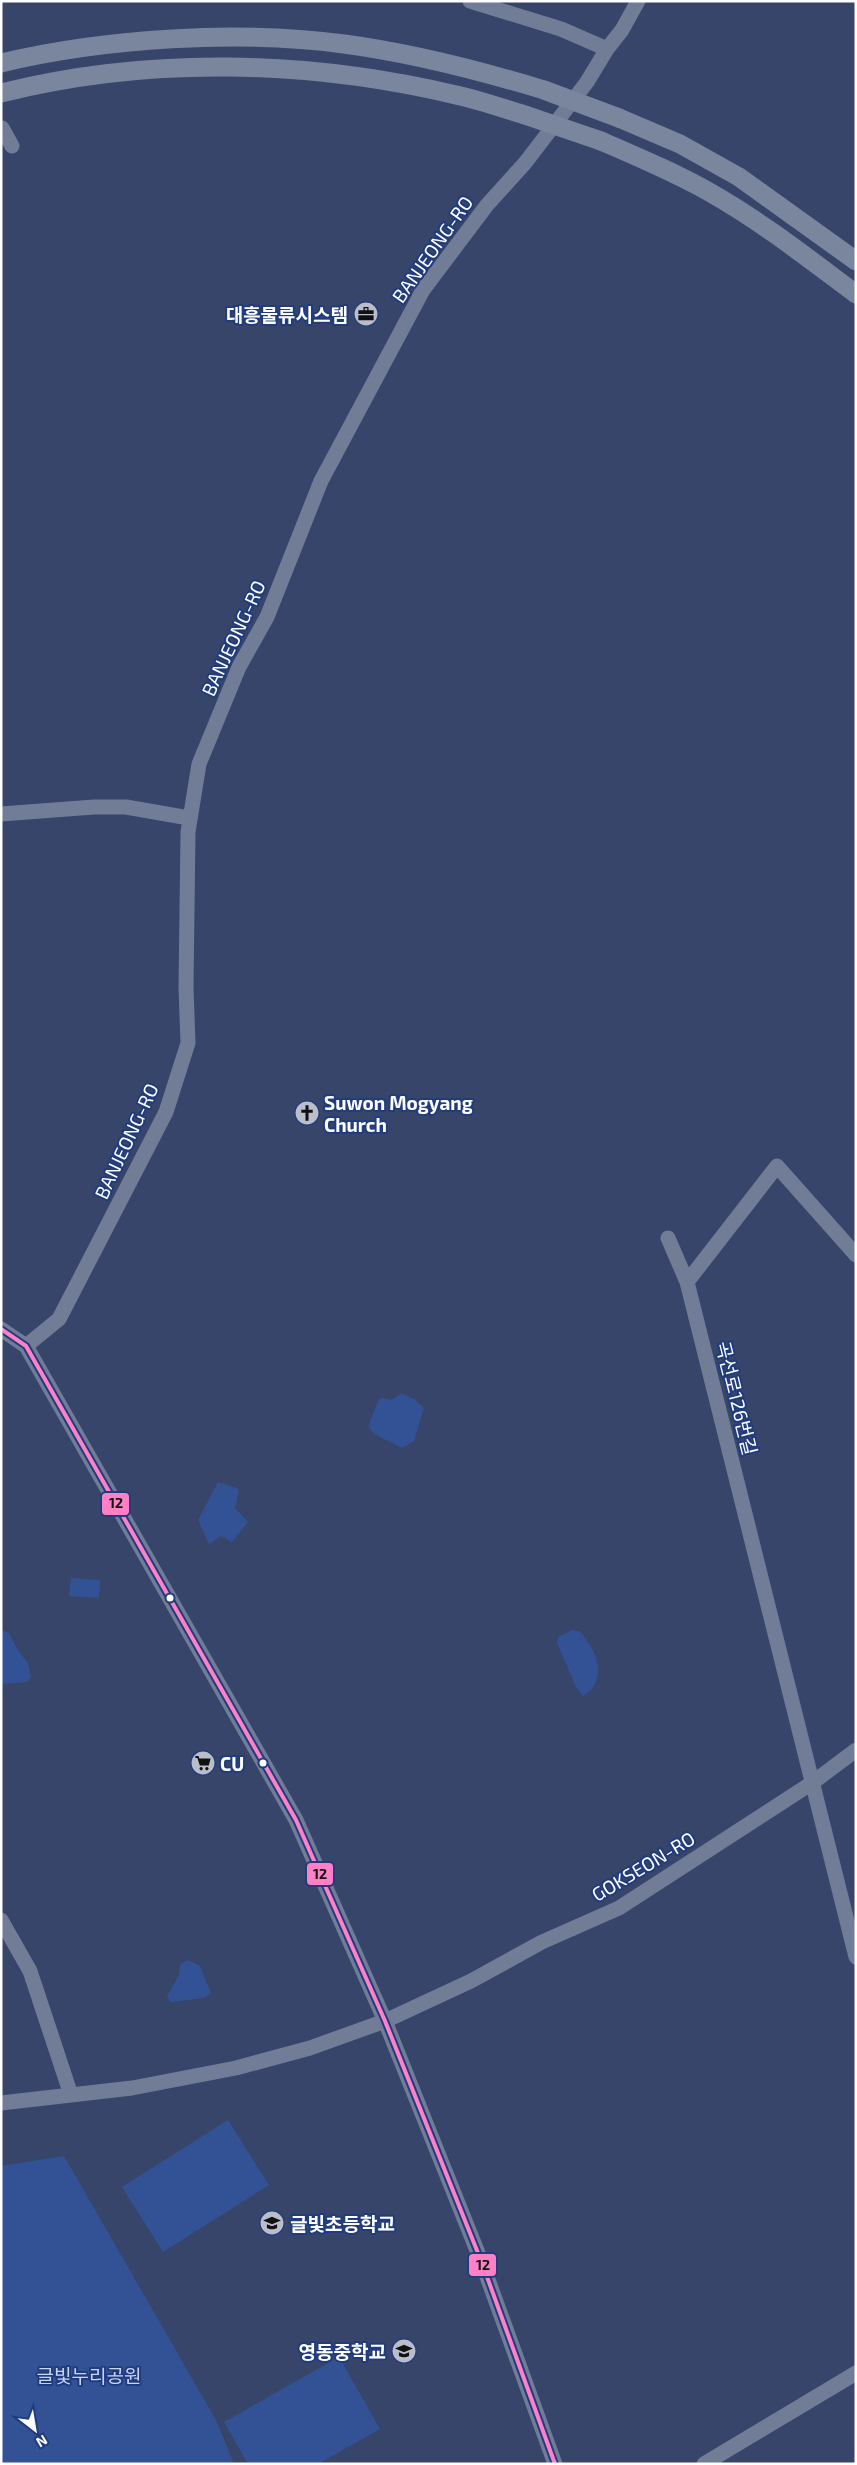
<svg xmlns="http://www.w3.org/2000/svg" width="857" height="2465" viewBox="0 0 857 2465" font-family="'Exo 2','Noto Sans KR',sans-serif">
	<rect width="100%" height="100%" fill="#364569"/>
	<!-- green -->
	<path fill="#335296" d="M401 1393 414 1399 424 1408 414 1441 402 1448 374 1434 368 1426 378 1401 381 1398 392 1400Z
		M218 1482 239 1489 235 1508 248 1522 232 1542 221 1536 209 1544 198 1520Z
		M71 1578 100 1580 99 1598 69 1596Z
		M1 1630 9 1633 19 1652 28 1663 31 1677 27 1682 1 1684Z
		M573 1630 579 1631C596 1648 610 1680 583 1696L576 1687 557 1643 558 1637Z
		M188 1960 200 1966 211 1993 204 1998 171 2002 167 1996 179 1975 180 1964Z
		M228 2120 269 2185 163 2252 122 2187Z
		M64 2156 216 2420 234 2464H1V2166Z
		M339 2357 380 2429 318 2464H248L224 2422Z"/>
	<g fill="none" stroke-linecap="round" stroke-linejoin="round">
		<!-- minor -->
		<path stroke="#717c97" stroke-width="15" d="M470 1 561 29 607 49
			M2 128 12 146
			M1 814 94 807H126L189 818
			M668 1238 687 1282
			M856 1255 777 1166 687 1282 856 1957
			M1 1329 26 1346 296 1820 385 2021 482 2263 555 2464
			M26 1346 59 1319 166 1112 188 1043 186 988 188 832 199 764 239 667 267 617 321 481 423 290 487 205 525 163 587 82 607 49 622 30 638 1
			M1 1920 30 1971 71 2095 1 2103
			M71 2095 132 2088 236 2068 310 2048 385 2021 471 1981 542 1942 619 1908 812 1783 856 1750
			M704 2464 856 2373"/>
		<!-- major -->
		<path stroke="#7a859e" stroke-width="19" d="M1 63C106 38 238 30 344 44 412 53 478 70 544 90
			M1 93C149 56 308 60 456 95 479 100 502 108 525 115
			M619 118 680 144 739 177 856 261
			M601 141C638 157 676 173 711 193 762 222 809 259 856 294"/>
		<!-- major-bridge -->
		<path stroke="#7a859e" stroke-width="19" d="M544 90 619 118
			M525 115 601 141"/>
		<defs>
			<path id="bus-1" d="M1 1329 26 1346 296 1820 385 2021 482 2263 555 2464"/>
		</defs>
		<!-- bus-1 casing -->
		<use href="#bus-1" stroke="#203c7f" stroke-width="8"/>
		<!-- bus-1 -->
		<use href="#bus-1" stroke="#ff80c5" stroke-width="4"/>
	</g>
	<!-- icons -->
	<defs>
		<symbol id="office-disc" viewBox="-11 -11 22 22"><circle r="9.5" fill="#b9beca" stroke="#203c7f"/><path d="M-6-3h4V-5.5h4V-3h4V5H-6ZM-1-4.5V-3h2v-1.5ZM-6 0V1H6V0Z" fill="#111"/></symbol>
		<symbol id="church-disc" viewBox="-11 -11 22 22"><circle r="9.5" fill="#b9beca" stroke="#203c7f"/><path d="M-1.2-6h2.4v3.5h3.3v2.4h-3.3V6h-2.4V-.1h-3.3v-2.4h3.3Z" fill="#111"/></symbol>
		<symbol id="supermarket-disc" viewBox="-11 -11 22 22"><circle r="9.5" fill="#b9beca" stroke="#203c7f"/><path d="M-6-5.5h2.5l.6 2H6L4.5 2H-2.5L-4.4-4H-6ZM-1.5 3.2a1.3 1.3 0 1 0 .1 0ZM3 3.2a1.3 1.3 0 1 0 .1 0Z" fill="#111"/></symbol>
		<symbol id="school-disc" viewBox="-11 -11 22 22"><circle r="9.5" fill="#b9beca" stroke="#203c7f"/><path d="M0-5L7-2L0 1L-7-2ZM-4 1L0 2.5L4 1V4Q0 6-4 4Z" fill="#111"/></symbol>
	</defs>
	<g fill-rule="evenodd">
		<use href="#office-disc" x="352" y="300" width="28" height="28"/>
		<use href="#church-disc" x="293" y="1099" width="28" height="28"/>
		<use href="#supermarket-disc" x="189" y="1749" width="28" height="28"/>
		<use href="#school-disc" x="258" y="2209" width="28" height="28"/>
		<use href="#school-disc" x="390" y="2337" width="28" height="28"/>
	</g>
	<!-- markers -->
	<g fill="#fff" stroke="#203c7f" stroke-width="2">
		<circle cx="170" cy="1598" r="4.5"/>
		<circle cx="263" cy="1763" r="4.5"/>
	</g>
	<g text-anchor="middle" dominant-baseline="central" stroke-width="4" stroke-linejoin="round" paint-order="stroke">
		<!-- street labels -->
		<g font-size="19" fill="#fff" stroke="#203c7f">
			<text transform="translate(432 249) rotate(-55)">BANJEONG-RO</text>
			<text transform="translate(233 638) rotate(-65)">BANJEONG-RO</text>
			<text transform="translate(126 1141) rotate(-65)">BANJEONG-RO</text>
			<text transform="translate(737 1398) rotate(76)">곡선로126번길</text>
			<text transform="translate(643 1866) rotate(-31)">GOKSEON-RO</text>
		</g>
		<!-- poi labels -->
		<g font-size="19" font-weight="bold" fill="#fff" stroke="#203c7f" text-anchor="start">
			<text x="348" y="314" text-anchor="end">대흥물류시스템</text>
			<text x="324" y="1102">Suwon Mogyang<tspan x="324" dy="22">Church</tspan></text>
			<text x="220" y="1763">CU</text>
			<text x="290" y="2223">글빛초등학교</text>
			<text x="386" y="2351" text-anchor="end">영동중학교</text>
		</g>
		<!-- park labels -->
		<g font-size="19" fill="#c8d6f6" stroke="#203c7f">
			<text x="89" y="2375">글빛누리공원</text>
		</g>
	</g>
	<g stroke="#203c7f" stroke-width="2">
		<rect x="101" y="1492" width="29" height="24" rx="5" fill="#ff80c5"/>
		<rect x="306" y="1862" width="28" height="24" rx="5" fill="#ff80c5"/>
		<rect x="468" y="2253" width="29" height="24" rx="5" fill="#ff80c5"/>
	</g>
	<g font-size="14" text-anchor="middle" font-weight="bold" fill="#111">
		<text x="116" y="1508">12</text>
		<text x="320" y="1879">12</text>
		<text x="483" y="2270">12</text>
	</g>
	<!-- border -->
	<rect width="857" height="2465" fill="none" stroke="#ffffff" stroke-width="5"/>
	<!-- north arrow -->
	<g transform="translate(35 2430) rotate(149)" stroke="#203c7f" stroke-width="4" paint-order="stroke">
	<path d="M0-4L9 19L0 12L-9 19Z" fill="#ffffff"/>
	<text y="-8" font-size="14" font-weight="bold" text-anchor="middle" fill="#ffffff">N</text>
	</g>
</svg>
